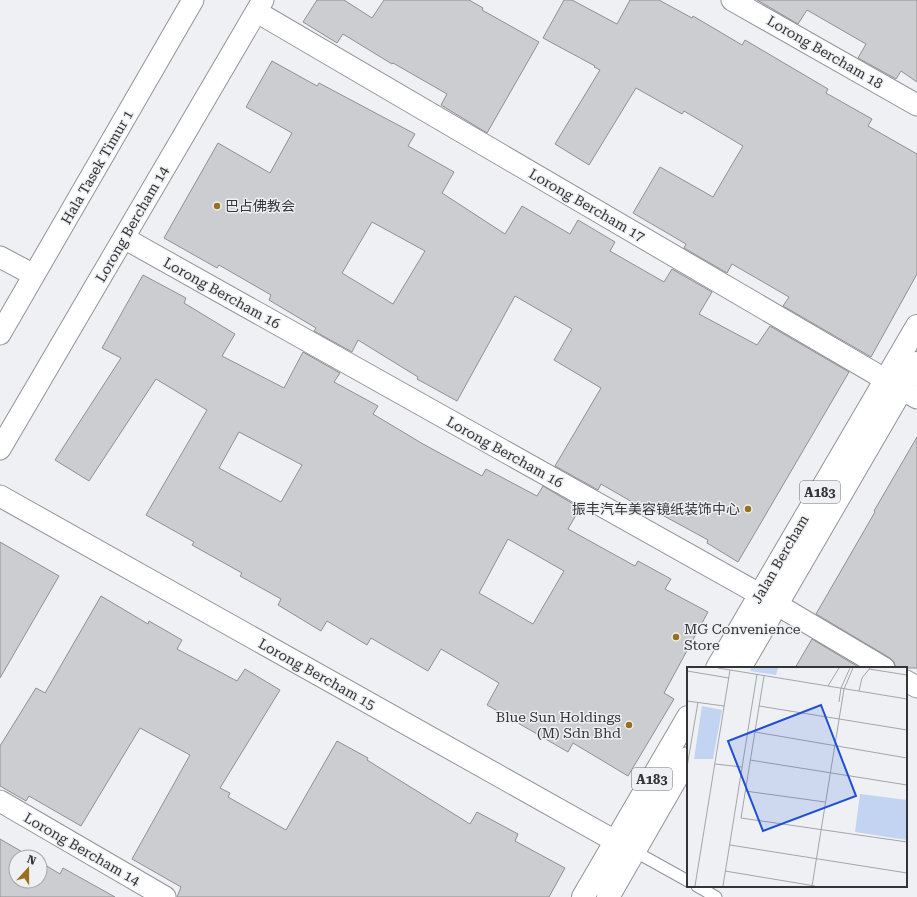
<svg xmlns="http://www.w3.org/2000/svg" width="917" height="897" viewBox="0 0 917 897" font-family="'Roboto Serif','Noto Sans SC',serif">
	<rect width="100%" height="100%" fill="#eef0f3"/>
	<!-- building -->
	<path fill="#cbcdd0" stroke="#8e9093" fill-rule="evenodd" d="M317 0H344L372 18 384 0H469L483 8 482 10 539 42 487 133 441 105 447 94 393 63 392 64 343 34 337 43 303 22Z
		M564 0H572L617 24 630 0H659L692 18 693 16 742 45 745 40 828 89 826 93 872 119 868 126 917 154V274L871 357 783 306 789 297 732 264 727 273 684 248 686 244 633 213 660 167 713 197 743 146 684 111 682 114 636 88 589 165 555 144 600 70 594 67 595 66 543 38Z
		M757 0H917V82L901 71 896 79 858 58 866 44 807 10 798 24Z
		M272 61 317 86 319 83 415 134 408 146 454 172 442 193 505 234 522 206 570 234 578 220 615 242 610 251 664 282 672 269 712 292 699 314 757 345 770 326 849 372 738 562 707 543 708 540 655 511 653 514 601 484 598 490 555 466 601 388 554 360 572 329 515 296 457 401 417 379 418 377 358 340 352 352 314 331 316 328 269 300 271 295 219 265 217 268 164 238 218 143 270 173 292 133 246 107ZM372 222 425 251 393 304 342 273Z
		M143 275 186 298 184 303 235 334 222 356 284 388 303 352 340 373 334 382 378 406 373 414 423 444 482 476 486 469 537 496 543 486 580 508 568 529 635 566 638 561 671 579 665 589 708 612 664 693 674 699 628 776 573 743 568 752 487 705 499 683 441 649 428 671 371 638 367 645 327 621 321 631 278 605 281 599 240 576 242 573 192 545 194 542 146 515 207 410 156 379 89 481 55 460 121 358 102 348ZM239 432 302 465 281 502 219 468ZM508 539 564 571 533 624 479 593Z
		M917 437V668H896L894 662 890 658 816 614 875 512 874 511Z
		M0 542 59 576 0 678Z
		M101 596 148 624 149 621 182 640 177 649 237 681 245 669 280 690 220 788 230 793 228 797 286 830 337 741 368 758 367 760 470 824 477 812 518 834 515 841 565 868 549 897H177L181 887 132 859 190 755 140 728 81 826 29 796 26 801 0 786V746L36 688 45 693Z
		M812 639 860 668H795Z
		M0 839 31 857H16V881H40V862L60 874 63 868 115 897H0Z"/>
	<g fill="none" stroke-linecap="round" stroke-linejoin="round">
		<defs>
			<path id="lane" d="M634 851 688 881
				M697 886 716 897"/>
			<path id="street" d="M732 0 917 105
				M257 12 917 398
				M124 238 759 594 884 668
				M0 257 34 275
				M0 334 193 0
				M0 449 263 0
				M0 496 631 850
				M906 681 917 687
				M0 801 165 897"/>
			<path id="primary" d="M717 668 917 326
				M740 668 917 363
				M583 897 688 717
				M608 897 688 758"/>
		</defs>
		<!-- lane casing -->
		<use href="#lane" stroke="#929497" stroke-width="13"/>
		<!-- street casing -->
		<use href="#street" stroke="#929497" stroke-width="23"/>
		<!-- primary casing -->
		<use href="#primary" stroke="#929497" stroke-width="24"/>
		<!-- lane -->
		<use href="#lane" stroke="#fff" stroke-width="11"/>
		<!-- street -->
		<use href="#street" stroke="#fff" stroke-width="21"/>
		<!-- primary -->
		<use href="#primary" stroke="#fff" stroke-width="22"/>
	</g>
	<!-- markers -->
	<g fill="#99701c" stroke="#eef0f3" stroke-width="1.5">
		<circle cx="217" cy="206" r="4"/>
		<circle cx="748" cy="509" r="4"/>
		<circle cx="676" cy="637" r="4"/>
		<circle cx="629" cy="725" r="4"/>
	</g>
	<g text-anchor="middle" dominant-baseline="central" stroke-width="3" stroke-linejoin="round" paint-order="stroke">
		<!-- shield labels -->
		<g fill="#eef0f3" stroke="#6b6c6f" stroke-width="1">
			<rect x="800" y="481" width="40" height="22" rx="3"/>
			<rect x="632" y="768" width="40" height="22" rx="3"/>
		</g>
		<g font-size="13" font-weight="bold" fill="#333436">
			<text x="820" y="492">A183</text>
			<text x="652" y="779">A183</text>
		</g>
		<!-- street labels -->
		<g font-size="14" fill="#333436" stroke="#eef0f3">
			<text transform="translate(825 52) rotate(30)">Lorong Bercham 18</text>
			<text transform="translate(97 167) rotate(-60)">Hala Tasek Timur 1</text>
			<text transform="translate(587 205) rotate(30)">Lorong Bercham 17</text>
			<text transform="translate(132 224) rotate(-60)">Lorong Bercham 14</text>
			<text transform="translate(222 293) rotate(29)">Lorong Bercham 16</text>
			<text transform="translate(505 452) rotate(29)">Lorong Bercham 16</text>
			<text transform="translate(780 559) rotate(-60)">Jalan Bercham</text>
			<text transform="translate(317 674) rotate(29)">Lorong Bercham 15</text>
			<text transform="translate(82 849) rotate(30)">Lorong Bercham 14</text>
		</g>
		<!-- poi labels -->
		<g font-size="14" fill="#333436" stroke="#eef0f3" text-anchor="start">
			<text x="225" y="206">巴占佛教会</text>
			<text x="740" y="509" text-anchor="end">振丰汽车美容镜纸装饰中心</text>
			<text x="684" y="629">MG Convenience<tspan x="684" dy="16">Store</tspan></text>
			<text x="621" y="717" text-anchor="end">Blue Sun Holdings<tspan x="621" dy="16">(M) Sdn Bhd</tspan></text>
		</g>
	</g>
	<!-- overview -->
	<g transform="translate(687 667)">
		<rect width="220" height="220" fill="#eef0f3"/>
		<path d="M64 1H91L89 8 63 4ZM15 39 35 43 26 92H7ZM173 127 220 133V173L168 165Z" fill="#c2d4f1"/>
		<path d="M177.5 142a5.5 5.5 0 1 1 11 0a5.5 5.5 0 1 1-11 0ZM208 141 220 142V149L207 148Z" fill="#c2d4f1"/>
		<path fill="none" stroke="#a3a5a7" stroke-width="1" d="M31 1 220 32M182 2 220 8M0 4 42 11M77 9 54 151 220 175M141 19 152 1M172 24 175 11 183 1M0 34 37 39M152 35 154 21 163 1M72 39 220 63M68 65 220 91M63 93 220 118M28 97 55 100M0 100 11 35M58 124 138 135M43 178 220 206M38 204 128 219M8 219 43 3M36 219 70 7M125 219 157 22 166 1"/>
		<path fill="#1d4ed8" fill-opacity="0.15" stroke="#1d4ed8" stroke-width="2" d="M134 38 169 129 76 164 41 74Z"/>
		<rect width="220" height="220" fill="none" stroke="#333436" stroke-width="2"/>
	</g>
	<!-- north arrow -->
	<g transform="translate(28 869) rotate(21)"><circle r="19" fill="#eef0f3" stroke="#a3a5a7"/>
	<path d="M0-3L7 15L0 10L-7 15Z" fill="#99701c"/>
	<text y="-6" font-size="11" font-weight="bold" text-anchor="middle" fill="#333436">N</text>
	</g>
</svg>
